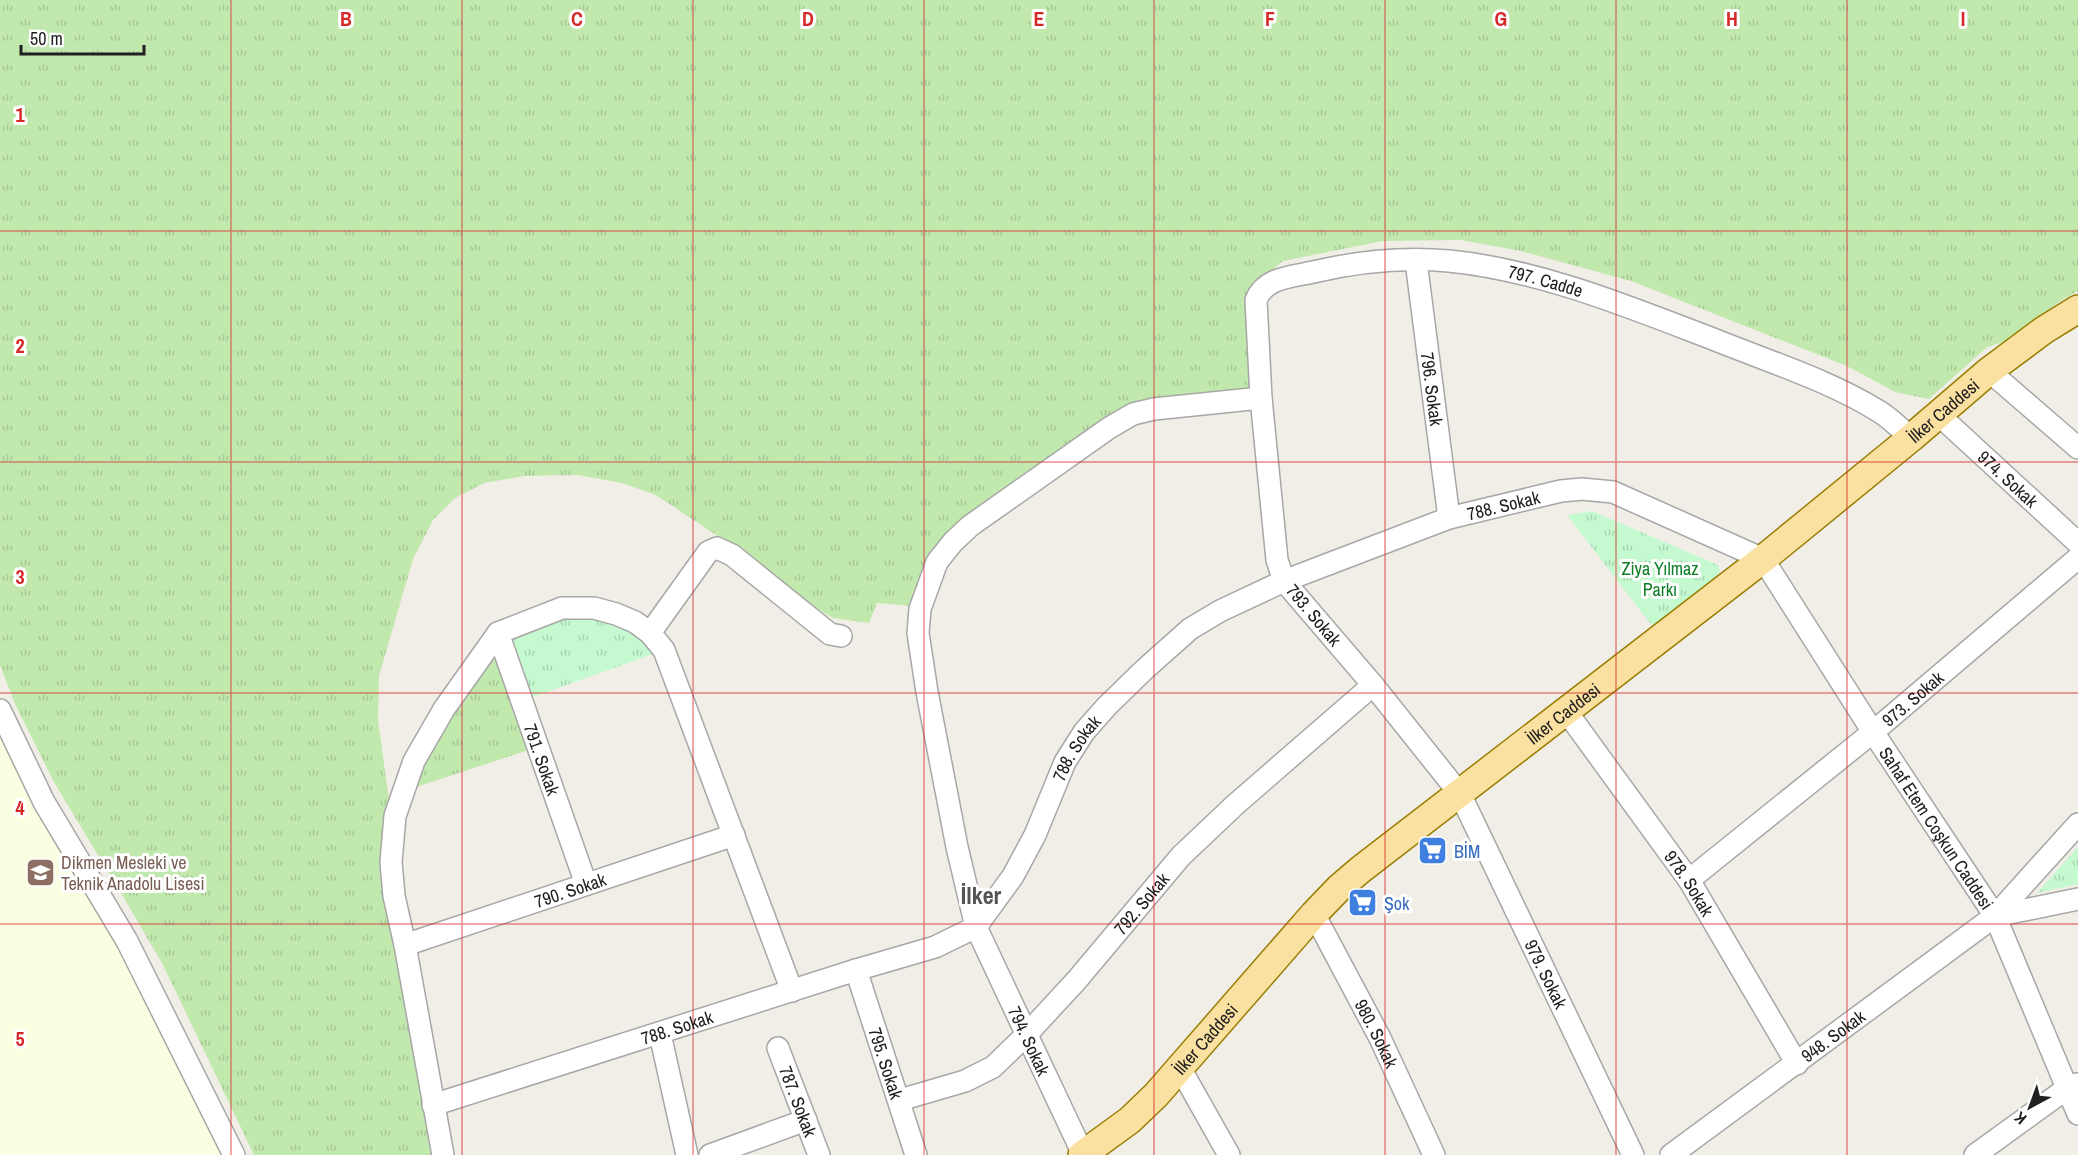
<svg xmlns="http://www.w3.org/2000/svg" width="2078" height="1155" viewBox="0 0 2078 1155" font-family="'Archivo Narrow',sans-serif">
	<defs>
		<pattern id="grass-tufts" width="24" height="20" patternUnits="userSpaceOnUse" patternTransform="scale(1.5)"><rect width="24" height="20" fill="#c2e9ad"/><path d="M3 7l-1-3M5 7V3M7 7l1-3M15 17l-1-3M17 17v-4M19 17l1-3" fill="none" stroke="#a6c895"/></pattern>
		<pattern id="park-tufts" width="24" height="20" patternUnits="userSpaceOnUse" patternTransform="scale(1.5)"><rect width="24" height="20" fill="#c5f9d0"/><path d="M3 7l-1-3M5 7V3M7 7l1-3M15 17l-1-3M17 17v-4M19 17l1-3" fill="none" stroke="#a9d5b2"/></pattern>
	</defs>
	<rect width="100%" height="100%" fill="#f0eee6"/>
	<!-- education -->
	<path fill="#faffe1" d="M0 725 120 941 227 1155H0Z"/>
	<!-- grass -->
	<path fill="url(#grass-tufts)" d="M0 0H2078V291L2059 302 2010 339 1986 348 1929 399 1895 392 1847 366 1631 281 1521 251 1460 240 1383 241 1283 261 1260 280 1264 386 1186 395 967 522 912 606 877 603 869 623 833 618 806 602 722 539 656 495 622 483 577 475 525 476 484 483 455 498 433 520 413 559 379 676 378 721 439 1155H254L163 965 124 898 55 784 15 704 0 665Z
		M498 633 538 747 404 791Z"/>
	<!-- park -->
	<path fill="url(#park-tufts)" d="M1592 511 1718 565 1720 572 1718 581 1653 627 1567 515Z
		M594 608 664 650 522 701 498 633Z
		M2078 847V884L2037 893Z"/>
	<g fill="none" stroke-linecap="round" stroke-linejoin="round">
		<defs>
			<g id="minor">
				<path id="s1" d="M1416 261 1449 518"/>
				<path d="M1989 371 2078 448"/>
				<path id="s2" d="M1939 415 2078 543"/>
				<path id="s3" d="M498 633 586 884"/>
				<path d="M650 633 708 552 717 548 732 555 830 634 841 636"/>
				<path d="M0 710 44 802 127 941 234 1155"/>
				<path id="s4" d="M1566 711 1689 880 1797 1064"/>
				<path id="s5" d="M1689 880 1873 732 2078 558"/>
				<path id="s6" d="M1314 914 1380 1038 1434 1155"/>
				<path d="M1995 916 2078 899"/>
				<path id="s7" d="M405 945 734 835"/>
				<path id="s8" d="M856 970 916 1155"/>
				<path d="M660 1034 687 1155"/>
				<path id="s9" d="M778 1048 819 1155"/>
				<path d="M1180 1068 1229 1155"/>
				<path id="s10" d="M900 1100 965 1081 993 1067 1026 1035 1076 981 1181 856 1236 804 1373 685"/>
				<path id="s11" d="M433 1105 856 970 935 947 976 927 1013 876 1035 835 1065 762 1084 732 1107 706 1145 669 1190 629 1220 611 1284 581 1449 518 1561 491 1582 489 1613 492 1763 559 1873 732 1995 916 2078 1114"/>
				<path d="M1083 1154 976 927 957 847 927 692 918 633 920 609 937 562 953 542 970 526 1109 428 1133 414 1154 409 1261 398"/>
				<path d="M443 1155 405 945 394 896 391 862 395 816 414 761 444 709 498 633 562 608H594L616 614 635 622 650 633 664 650 792 991"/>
				<path d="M710 1155 806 1120"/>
				<path id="s12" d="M1633 1155 1460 794 1373 685 1284 581 1277 560 1261 398 1256 300C1265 277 1292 277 1313 272 1356 262 1405 257 1449 261 1541 270 1632 308 1718 341 1773 363 1830 381 1880 412 1891 419 1901 429 1911 438"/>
				<path id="s13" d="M1671 1155 1995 916 2078 824"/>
				<path d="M1975 1155 2066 1089 2077 1084"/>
			</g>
			<g id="major">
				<path id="s14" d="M1082 1155 1130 1120 1156 1095 1314 914 1339 888 1360 870 1763 559 1911 438 1989 371 2044 330 2078 309"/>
			</g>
		</defs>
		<!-- minor casing -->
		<use href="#minor" stroke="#a7a7a7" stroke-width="24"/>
		<!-- major casing -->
		<use href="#major" stroke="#9a7d02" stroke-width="30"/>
		<!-- minor -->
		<use href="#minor" stroke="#fff" stroke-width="21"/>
		<!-- major -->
		<use href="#major" stroke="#fbe1a1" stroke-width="27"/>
	</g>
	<!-- grid -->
	<path fill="none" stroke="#d62828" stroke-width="1.5" stroke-opacity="0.55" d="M231 0V1155M462 0V1155M693 0V1155M924 0V1155M1154 0V1155M1385 0V1155M1616 0V1155M1847 0V1155M0 231H2078M0 462H2078M0 693H2078M0 924H2078"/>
	<!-- icons -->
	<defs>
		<symbol id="supermarket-square" viewBox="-11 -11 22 22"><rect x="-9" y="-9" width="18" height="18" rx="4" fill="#3f7fe0" stroke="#fff"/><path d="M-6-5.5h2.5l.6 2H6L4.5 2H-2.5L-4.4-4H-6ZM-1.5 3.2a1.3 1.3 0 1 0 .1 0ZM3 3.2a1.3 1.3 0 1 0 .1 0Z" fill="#fff"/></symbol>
		<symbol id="school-square" viewBox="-11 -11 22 22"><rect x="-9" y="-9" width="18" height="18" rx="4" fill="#8d6e63" stroke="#fff"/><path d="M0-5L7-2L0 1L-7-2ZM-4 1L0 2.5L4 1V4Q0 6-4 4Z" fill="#fff"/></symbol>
	</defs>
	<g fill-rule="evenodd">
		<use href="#supermarket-square" x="1416" y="834" width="33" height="33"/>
		<use href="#school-square" x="24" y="856" width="33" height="33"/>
		<use href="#supermarket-square" x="1346" y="886" width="33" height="33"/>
	</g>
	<g text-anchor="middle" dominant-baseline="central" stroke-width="6" stroke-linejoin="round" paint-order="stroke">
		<!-- street labels -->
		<g font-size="18" fill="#202020" stroke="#fff">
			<text stroke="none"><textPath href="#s12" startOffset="1262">797. Cadde</textPath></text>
			<text stroke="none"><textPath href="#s1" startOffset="129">796. Sokak</textPath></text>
			<text stroke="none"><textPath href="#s14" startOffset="1142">İlker Caddesi</textPath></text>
			<text stroke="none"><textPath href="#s2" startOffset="94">974. Sokak</textPath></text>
			<text stroke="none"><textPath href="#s11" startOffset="1282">788. Sokak</textPath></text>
			<text transform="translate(1314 615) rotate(50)">793. Sokak</text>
			<text stroke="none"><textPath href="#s5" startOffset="288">973. Sokak</textPath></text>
			<text stroke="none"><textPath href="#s14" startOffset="656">İlker Caddesi</textPath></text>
			<text stroke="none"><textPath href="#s11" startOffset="778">788. Sokak</textPath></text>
			<text stroke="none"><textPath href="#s3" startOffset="134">791. Sokak</textPath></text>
			<text stroke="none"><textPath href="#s11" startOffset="1878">Sahaf Etem Coşkun Caddesi</textPath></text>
			<text stroke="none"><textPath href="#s4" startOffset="212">978. Sokak</textPath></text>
			<text stroke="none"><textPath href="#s7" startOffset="174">790. Sokak</textPath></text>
			<text stroke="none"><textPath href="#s10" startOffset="320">792. Sokak</textPath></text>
			<text transform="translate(1546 974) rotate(64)">979. Sokak</text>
			<text stroke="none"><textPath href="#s11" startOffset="256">788. Sokak</textPath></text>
			<text stroke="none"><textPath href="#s6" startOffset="135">980. Sokak</textPath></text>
			<text stroke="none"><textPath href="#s13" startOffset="201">948. Sokak</textPath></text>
			<text stroke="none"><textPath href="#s14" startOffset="170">İlker Caddesi</textPath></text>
			<text transform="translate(1029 1041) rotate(65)">794. Sokak</text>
			<text stroke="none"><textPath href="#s8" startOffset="98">795. Sokak</textPath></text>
			<text stroke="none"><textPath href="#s9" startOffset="57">787. Sokak</textPath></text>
		</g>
		<!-- park labels -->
		<g font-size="18" fill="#0d7e27" stroke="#fff">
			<text x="1660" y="568">Ziya Yılmaz<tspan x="1660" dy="21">Parkı</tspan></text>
		</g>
		<!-- shop labels -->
		<g font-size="18" fill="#366cbe" stroke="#fff" text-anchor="start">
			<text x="1454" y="851">BİM</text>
			<text x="1384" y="903">Şok</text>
		</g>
		<!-- education labels -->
		<g font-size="18" fill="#785e54" stroke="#fff" text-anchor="start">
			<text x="61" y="862">Dikmen Mesleki ve<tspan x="61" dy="21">Teknik Anadolu Lisesi</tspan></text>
		</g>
		<!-- district labels -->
		<g font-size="24" font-weight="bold" fill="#535353" stroke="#fff">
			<text x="981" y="895">İlker</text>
		</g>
	</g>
	<g font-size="20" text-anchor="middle" font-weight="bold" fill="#d62828" stroke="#fff" stroke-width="6" stroke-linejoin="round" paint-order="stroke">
		<text x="346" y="26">B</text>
		<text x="577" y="26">C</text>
		<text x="808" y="26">D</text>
		<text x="1039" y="26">E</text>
		<text x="1270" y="26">F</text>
		<text x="1501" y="26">G</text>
		<text x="1732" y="26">H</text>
		<text x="1963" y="26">I</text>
		<text x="20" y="122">1</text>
		<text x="20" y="353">2</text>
		<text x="20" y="584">3</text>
		<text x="20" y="815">4</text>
		<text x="20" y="1046">5</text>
	</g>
	<!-- north arrow -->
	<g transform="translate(2030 1107) rotate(221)" stroke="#ffffff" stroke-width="4.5" paint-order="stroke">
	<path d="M0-4.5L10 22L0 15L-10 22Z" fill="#202020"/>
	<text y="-9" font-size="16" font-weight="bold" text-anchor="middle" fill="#202020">K</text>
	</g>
	<!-- scale -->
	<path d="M21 45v9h123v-9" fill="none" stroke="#202020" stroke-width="3"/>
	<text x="30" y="45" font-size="18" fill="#202020" stroke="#ffffff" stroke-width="4.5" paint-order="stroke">50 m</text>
</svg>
